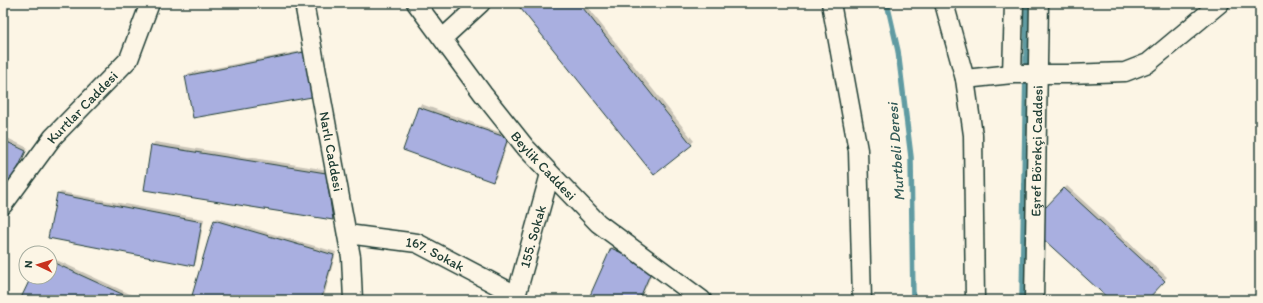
<svg xmlns="http://www.w3.org/2000/svg" width="1263" height="303" viewBox="0 0 1263 303" font-family="Itim,sans-serif">
	<rect width="100%" height="100%" fill="#fcf5e5"/>
	<filter id="ink" filterUnits="userSpaceOnUse"><feTurbulence type="fractalNoise" baseFrequency=".025" numOctaves="2"/><feDisplacementMap in="SourceGraphic" scale="8" xChannelSelector="R" yChannelSelector="G"/><feConvolveMatrix kernelMatrix="1 2 1 2 8 2 1 2 1" color-interpolation-filters="sRGB"/></filter>
	<g filter="url(#ink)">
		<!-- shadow -->
		<path fill="#0003" d="M519 3H584L694 141 654 174Z
			M306 50 314 93 312 96 186 76 189 73Z
			M421 104 510 136 496 178 493 180 404 149 419 107Z
			M3 136 28 148 6 194 3 197Z
			M155 142 328 170 335 216 333 219 145 189 152 145Z
			M1067 186 1167 277 1146 300H1112L1046 209Z
			M61 192 204 219 196 262 193 265 58 194Z
			M217 218 336 252 323 300H197L192 299 214 221Z
			M614 246 656 265 640 300H589L611 249Z
			M50 257 143 300H27L32 277H50Z"/>
		<g fill="none" stroke-linecap="round" stroke-linejoin="round">
			<!-- stream -->
			<path stroke="#609ba2" stroke-width="5.5" d="M887 3 898 51 911 157 913 300
				M1022 300 1027 3"/>
		</g>
		<!-- building -->
		<path fill="#a9afe0" stroke="#1f3d34" d="M518 3H579L692 145 654 175 517 4Z
			M304 52 312 97 193 118 185 76Z
			M418 107 508 138 493 182 403 150Z
			M3 140 26 151 4 198H3Z
			M151 145 326 173 333 220 144 190Z
			M1064 188 1165 281 1147 300H1110L1042 238 1045 208Z
			M57 194 202 222 194 266 48 238Z
			M214 220 334 255 321 300 191 299Z
			M611 248 653 267 639 300H588Z
			M50 261 135 300H25L21 298 31 277H50Z"/>
		<g fill="none" stroke-linecap="round" stroke-linejoin="round">
			<defs>
				<g id="street">
					<path id="s1" d="M304 3 351 257 353 300"/>
					<path id="s2" d="M416 3 483 94 526 148 598 223 702 300"/>
					<path d="M831 3 858 150 862 300"/>
					<path d="M944 3 965 79 973 135 975 300"/>
					<path d="M443 38 481 3"/>
					<path d="M1012 74 1014 3"/>
					<path d="M965 79 1012 74H1068L1125 72 1148 63 1220 3"/>
					<path id="s3" d="M3 205 53 137 129 59 150 3"/>
					<path id="s4" d="M347 234 417 243 516 295"/>
					<path id="s5" d="M515 300 550 174"/>
					<path id="s6" d="M1034 300 1039 3"/>
				</g>
			</defs>
			<!-- street casing -->
			<use href="#street" stroke="#1f3d34" stroke-width="21"/>
			<!-- street -->
			<use href="#street" stroke="#fcf5e5" stroke-width="18"/>
		</g>
	</g>
	<g text-anchor="middle" dominant-baseline="central" stroke-width="3" stroke-linejoin="round" paint-order="stroke">
		<!-- street labels -->
		<g font-size="14" fill="#1f3d34" stroke="#fcf5e5">
			<text stroke="none"><textPath href="#s3" startOffset="126">Kurtlar Caddesi</textPath></text>
			<text stroke="none"><textPath href="#s1" startOffset="151">Narlı Caddesi</textPath></text>
			<text stroke="none"><textPath href="#s6" startOffset="149">Eşref Börekçi Caddesi</textPath></text>
			<text stroke="none"><textPath href="#s2" startOffset="207">Beylik Caddesi</textPath></text>
			<text stroke="none"><textPath href="#s5" startOffset="66">155. Sokak</textPath></text>
			<text stroke="none"><textPath href="#s4" startOffset="91">167. Sokak</textPath></text>
		</g>
		<!-- water labels -->
		<g font-size="15" font-style="italic" fill="#355c59" stroke="#fcf5e5">
			<text transform="translate(896 152) rotate(-94)">Murtbeli Deresi</text>
		</g>
	</g>
	<!-- margin -->
	<rect width="1263" height="303" fill="none" stroke="#fcf5e5" stroke-width="16"/>
	<rect x="8" y="8" width="1247" height="287" fill="none" stroke="#1f3d34" stroke-width="1.5" filter="url(#ink)"/>
	<!-- north arrow -->
	<g transform="translate(38 265) rotate(274)"><circle r="19" fill="#fcf5e5" stroke="#a4ab9e"/>
	<path d="M0-3L7 15L0 10L-7 15Z" fill="#c8321e"/>
	<text y="-6" font-size="11" font-weight="bold" text-anchor="middle" fill="#1f3d34">N</text>
	</g>
</svg>
